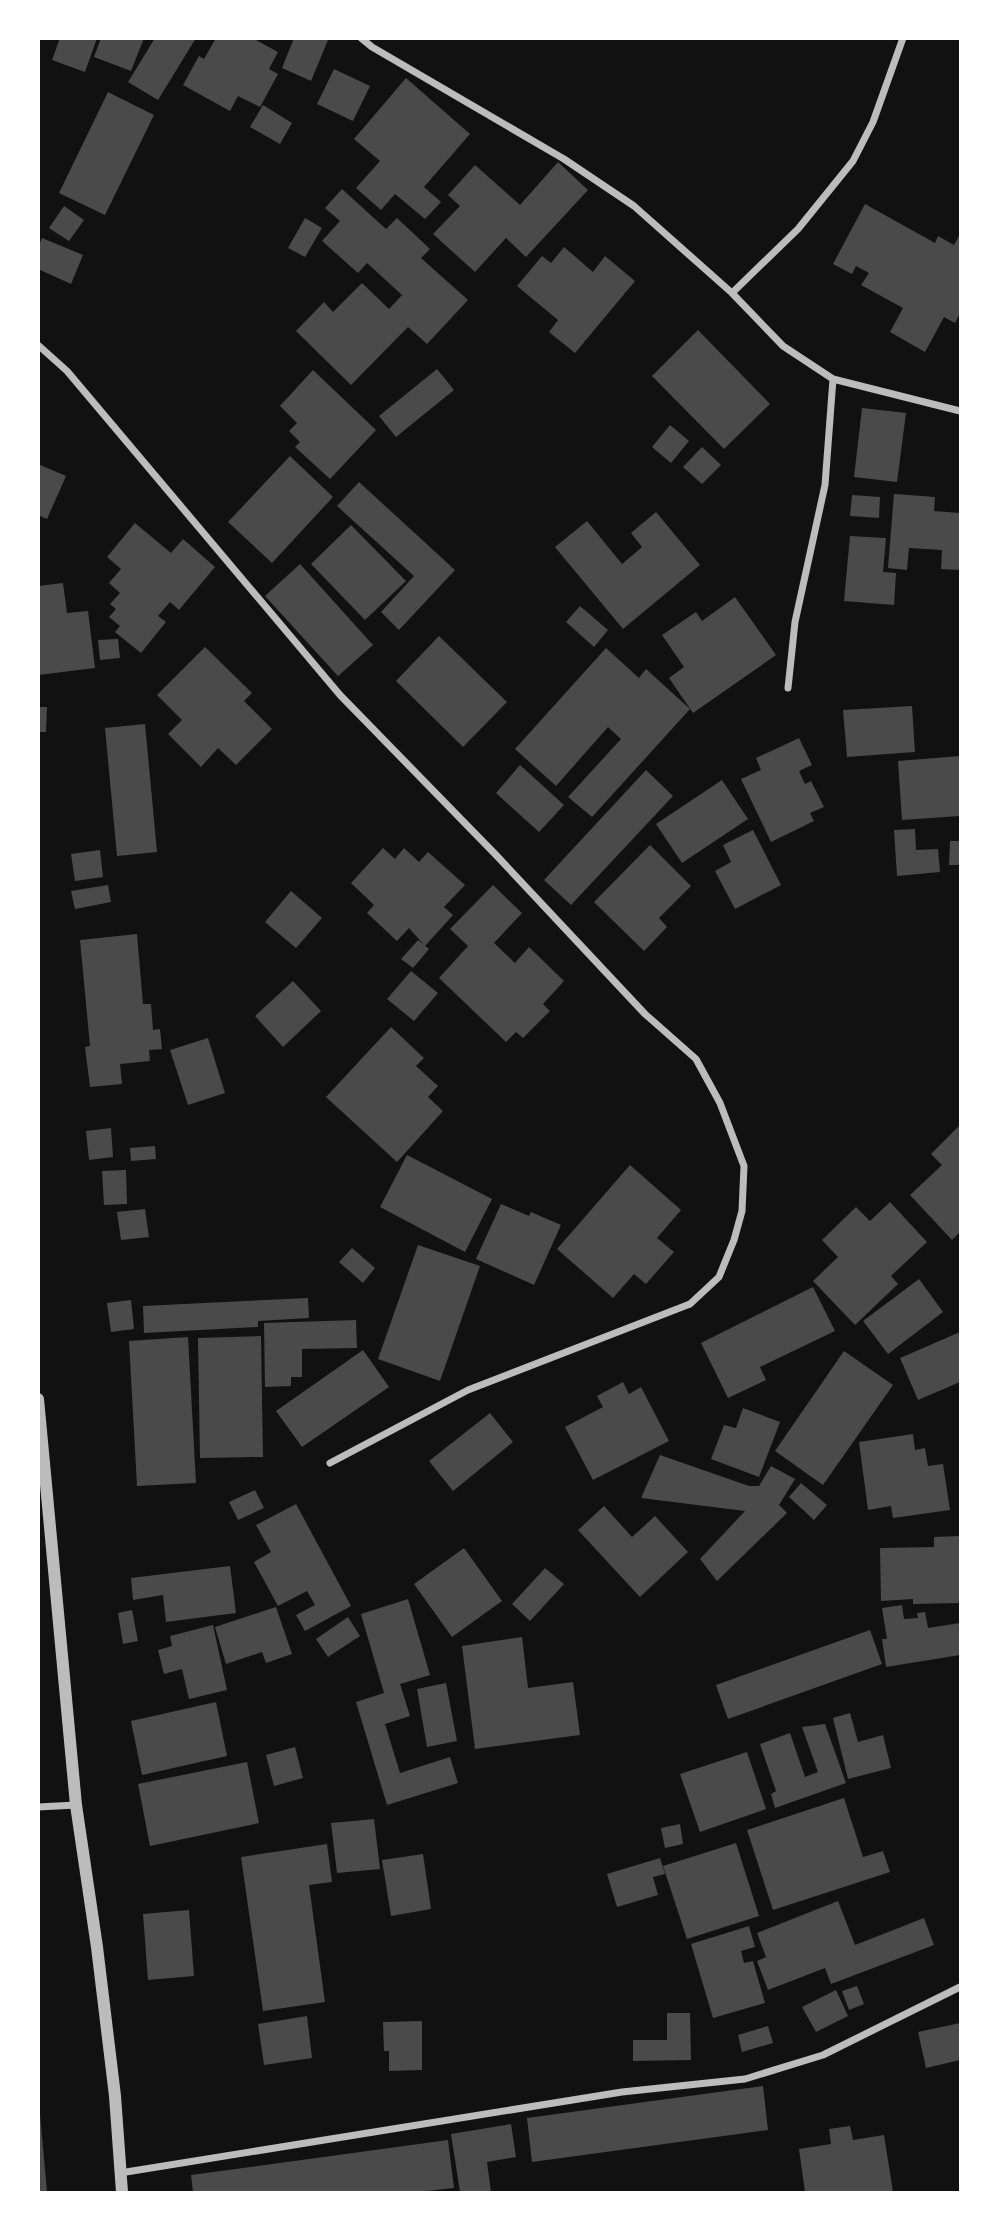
<svg xmlns="http://www.w3.org/2000/svg" width="999" height="2231" viewBox="0 0 999 2231" font-family="'Work Sans',sans-serif">
	<rect width="100%" height="100%" fill="#111"/>
	<!-- building -->
	<path fill="#4a4a4a" d="M60 38H97L85 72 52 60Z
		M101 38H144L131 71 94 57Z
		M155 38H196L158 100 128 82Z
		M216 38H252L278 52 269 69 278 74 260 107 238 96 230 111 183 85 199 56 204 59Z
		M294 38 328 40 311 81 282 68Z
		M334 69 370 86 353 121 317 104Z
		M406 78 470 134 424 187 441 202 425 219 395 194 381 210 356 188 380 161 354 139Z
		M108 92 154 115 105 215 59 193Z
		M263 105 292 123 280 144 250 127Z
		M558 162 588 190 526 257 506 238 475 272 433 234 460 206 448 195 475 165 520 205Z
		M342 189 386 229 397 218 430 249 421 258 468 300 427 344 408 327 351 385 296 331 324 302 333 312 362 283 389 309 402 295 367 263 358 273 322 241 340 221 325 208Z
		M865 204 935 243 938 236 954 245 960 234V313L955 323 944 317 925 352 890 332 903 308 861 285 869 273 856 266 852 274 833 264Z
		M64 206 84 220 69 241 49 228Z
		M305 218 322 228 305 257 288 248Z
		M42 238 83 255 71 284 38 269V247Z
		M564 247 593 272 605 256 635 281 575 353 549 332 558 320 517 286 542 256 551 263Z
		M698 330 770 404 724 449 652 376Z
		M437 369 454 390 396 437 379 416Z
		M313 370 376 430 330 479 295 447 300 442 289 431 297 423 280 406Z
		M862 408 906 413 897 482 854 477Z
		M670 425 689 441 671 463 652 447Z
		M702 447 721 465 702 484 683 467Z
		M290 456 333 497 272 563 228 522Z
		M38 464 66 476 47 519 38 515Z
		M359 482 455 570 399 630 381 612 414 576 337 506Z
		M894 494 935 497 934 511 960 513V570L941 569 942 550 909 548 907 570 888 568Z
		M852 495 880 497 879 518 850 516Z
		M656 512 700 565 623 629 555 547 587 521 622 564 642 547 631 533Z
		M135 523 171 553 183 539 215 567 179 610 170 602 158 616 166 622 141 653 115 632 120 626 109 617 116 609 110 604 120 593 109 583 121 569 107 557Z
		M351 525 406 581 365 620 311 564Z
		M850 536 886 538 883 572 896 573 894 605 844 601Z
		M300 564 373 645 338 676 265 596Z
		M63 583 67 613 88 611 95 668 38 675V586Z
		M735 597 776 655 693 713 669 678 684 667 662 635 696 612 702 621Z
		M580 606 608 630 594 647 566 622Z
		M439 636 507 702 463 747 396 681Z
		M118 639 120 658 100 660 98 640Z
		M205 647 252 693 244 701 272 729 236 765 218 748 201 767 168 734 182 720 157 695Z
		M606 648 639 678 646 669 690 709 592 817 568 797 621 739 608 727 556 786 515 749Z
		M912 706 915 752 847 757 843 710Z
		M38 707H47L46 732H38Z
		M145 724 157 852 117 856 105 728Z
		M799 738 812 765 799 771 805 784 811 781 824 807 810 813 814 821 771 842 741 779 761 770 756 758Z
		M960 756V816L902 820 898 761Z
		M520 765 564 805 539 832 496 793Z
		M646 770 673 796 571 905 544 880Z
		M722 780 748 819 682 863 656 824Z
		M915 829 916 850 938 849 940 872 897 876 894 830Z
		M753 830 781 885 735 909 715 871 731 862 723 845Z
		M950 841H960V865H949Z
		M650 845 691 886 659 918 667 927 644 951 594 902Z
		M383 848 395 859 404 848 419 862 428 852 465 885 444 907 453 915 425 946 409 928 397 941 367 913 374 905 351 883Z
		M100 850 103 877 75 881 71 854Z
		M108 885 111 902 75 909 71 891Z
		M493 885 522 913 494 943 515 963 529 947 564 981 543 1004 550 1011 523 1038 516 1032 506 1042 439 978 468 946 450 929Z
		M291 891 322 918 296 948 265 922Z
		M137 934 143 1004H151L153 1030 160 1029 162 1049 149 1050 150 1061 120 1064 122 1084 90 1087 85 1047 90 1046 80 940Z
		M418 940 429 949 413 968 401 959Z
		M411 971 438 993 414 1021 387 999Z
		M293 981 321 1011 283 1047 255 1016Z
		M391 1027 424 1058 416 1066 438 1086 428 1097 443 1111 397 1162 326 1097Z
		M208 1038 225 1093 188 1105 170 1050Z
		M960 1125V1232L952 1240 910 1195 942 1165 931 1154Z
		M111 1128 113 1157 89 1160 86 1131Z
		M155 1146 156 1159 131 1161 130 1148Z
		M407 1155 492 1199 465 1252 380 1207Z
		M630 1165 681 1210 657 1238 674 1252 646 1284 634 1274 613 1298 557 1249Z
		M126 1170 127 1204 104 1205 102 1171Z
		M890 1202 927 1242 891 1276 898 1284 855 1325 813 1281 838 1257 822 1240 856 1207 870 1221Z
		M501 1204 529 1216 531 1212 561 1225 534 1285 476 1259Z
		M145 1209 149 1237 121 1240 117 1212Z
		M418 1245 480 1266 440 1381 378 1359Z
		M352 1248 375 1268 363 1283 339 1262Z
		M919 1279 943 1312 888 1354 863 1321Z
		M813 1287 835 1331 760 1367 766 1380 728 1398 701 1343Z
		M308 1298 309 1318 258 1321V1327L144 1333 143 1306Z
		M131 1300 134 1329 111 1332 107 1303Z
		M356 1320 357 1348 302 1349V1377H291V1386L265 1387 264 1323Z
		M960 1332V1382L918 1400 900 1358Z
		M261 1336 263 1457 200 1458 198 1338Z
		M188 1337 196 1483 137 1486 129 1341Z
		M363 1350 389 1387 302 1447 276 1411Z
		M844 1351 893 1385 823 1485 775 1451Z
		M623 1382 629 1394 641 1387 669 1441 593 1480 565 1427 603 1407 597 1396Z
		M743 1408 780 1422 759 1477 711 1459 724 1425 736 1428Z
		M490 1413 513 1442 453 1491 429 1461Z
		M913 1434 915 1450 925 1448 928 1466 943 1464 950 1510 893 1518 891 1506 868 1510 859 1442Z
		M660 1455 749 1486H759L771 1466 795 1479 779 1505 787 1513 717 1581 700 1559 745 1511 641 1498Z
		M801 1483 827 1505 814 1520 789 1497Z
		M255 1490 264 1508 238 1520 229 1502Z
		M296 1504 351 1606 305 1631 296 1615 315 1605 307 1591 278 1606 254 1562 271 1552 256 1525Z
		M604 1506 632 1537 655 1516 688 1552 640 1597 578 1530Z
		M960 1536V1603L913 1604V1599L881 1601 880 1548 934 1547V1537Z
		M464 1548 502 1601 452 1637 414 1584Z
		M230 1566 236 1613 166 1622 163 1595 133 1600 131 1578Z
		M545 1568 564 1584 530 1621 512 1604Z
		M408 1599 430 1675 400 1684 410 1716 385 1724 400 1773 450 1757 458 1783 387 1805 356 1702 384 1693 361 1614Z
		M902 1605 904 1619 918 1618 917 1613 925 1612 928 1628 960 1623V1655L886 1667 882 1639H887L882 1608Z
		M276 1607 292 1654 266 1663 262 1652 226 1664 215 1627Z
		M132 1610 138 1641 123 1644 118 1613Z
		M348 1617 360 1636 328 1657 316 1639Z
		M213 1625 227 1690 189 1699 182 1669 164 1674 158 1650 172 1646 170 1636Z
		M870 1630 882 1664 728 1719 716 1685Z
		M522 1637 528 1688 573 1682 580 1735 475 1749 462 1646Z
		M446 1683 457 1741 427 1747 417 1689Z
		M216 1702 227 1756 142 1775 131 1721Z
		M850 1713 858 1742 883 1735 891 1768 848 1779 833 1718Z
		M825 1724 846 1783 775 1808 771 1794 776 1791 760 1744 790 1733 805 1777 818 1772 802 1727Z
		M295 1747 303 1778 274 1786 266 1755Z
		M747 1752 766 1809 700 1832 680 1774Z
		M247 1762 259 1823 150 1846 138 1784Z
		M844 1798 863 1857 883 1851 890 1872 773 1910 747 1830Z
		M374 1819 380 1869 337 1873 331 1823Z
		M680 1824 683 1844 665 1848 661 1828Z
		M736 1843 759 1916 687 1939 663 1866Z
		M327 1844 332 1882 309 1885 325 2002 263 2011 241 1857Z
		M423 1854 431 1909 391 1916 382 1860Z
		M660 1858 665 1874 653 1877 658 1895 617 1907 607 1874Z
		M838 1901 855 1945 924 1918 934 1945 831 1984 825 1968 768 1990 757 1961 766 1957 757 1933Z
		M189 1910 194 1976 148 1980 143 1914Z
		M749 1926 755 1947 741 1951 744 1963 753 1961 765 2003 713 2018 691 1944Z
		M857 1986 864 2004 849 2010 842 1991Z
		M836 1990 848 2016 816 2032 802 2007Z
		M667 2013H690L691 2060 633 2061V2040H667Z
		M307 2016 312 2058 264 2065 258 2024Z
		M422 2021V2070L389 2071V2051H384L383 2022Z
		M960 2023V2060L926 2068 918 2032Z
		M768 2026 773 2043 742 2052 738 2035Z
		M763 2086 768 2130 532 2162 527 2118Z
		M38 2114H40L47 2192H38Z
		M511 2124 516 2157 487 2162 491 2192H460L451 2134Z
		M850 2126 853 2140 884 2135 893 2192H805L799 2149 831 2144 829 2129Z
		M448 2140 454 2188 418 2192H193L191 2175Z"/>
	<g fill="none" stroke-linecap="round" stroke-linejoin="round">
		<!-- minor -->
		<path stroke="#bcbcbc" stroke-width="7" d="M361 38 372 47 564 159 634 206 732 293 783 346 833 379 960 411
			M732 293 798 229 853 161 873 122 903 38
			M38 345 67 371 340 695 496 855 645 1014 696 1059 720 1103 744 1166 742 1211 734 1240 719 1277 690 1304 468 1390 330 1463
			M788 688 795 622 825 485 833 379
			M38 1807 76 1805
			M120 2173 622 2092 745 2079 823 2055 960 1987"/>
		<!-- tertiary -->
		<path stroke="#bcbcbc" stroke-width="12" d="M38 1399 76 1805 97 1947 115 2096 122 2192"/>
	</g>
	<!-- border -->
	<rect width="999" height="2231" fill="none" stroke="#ffffff" stroke-width="80"/>
</svg>
